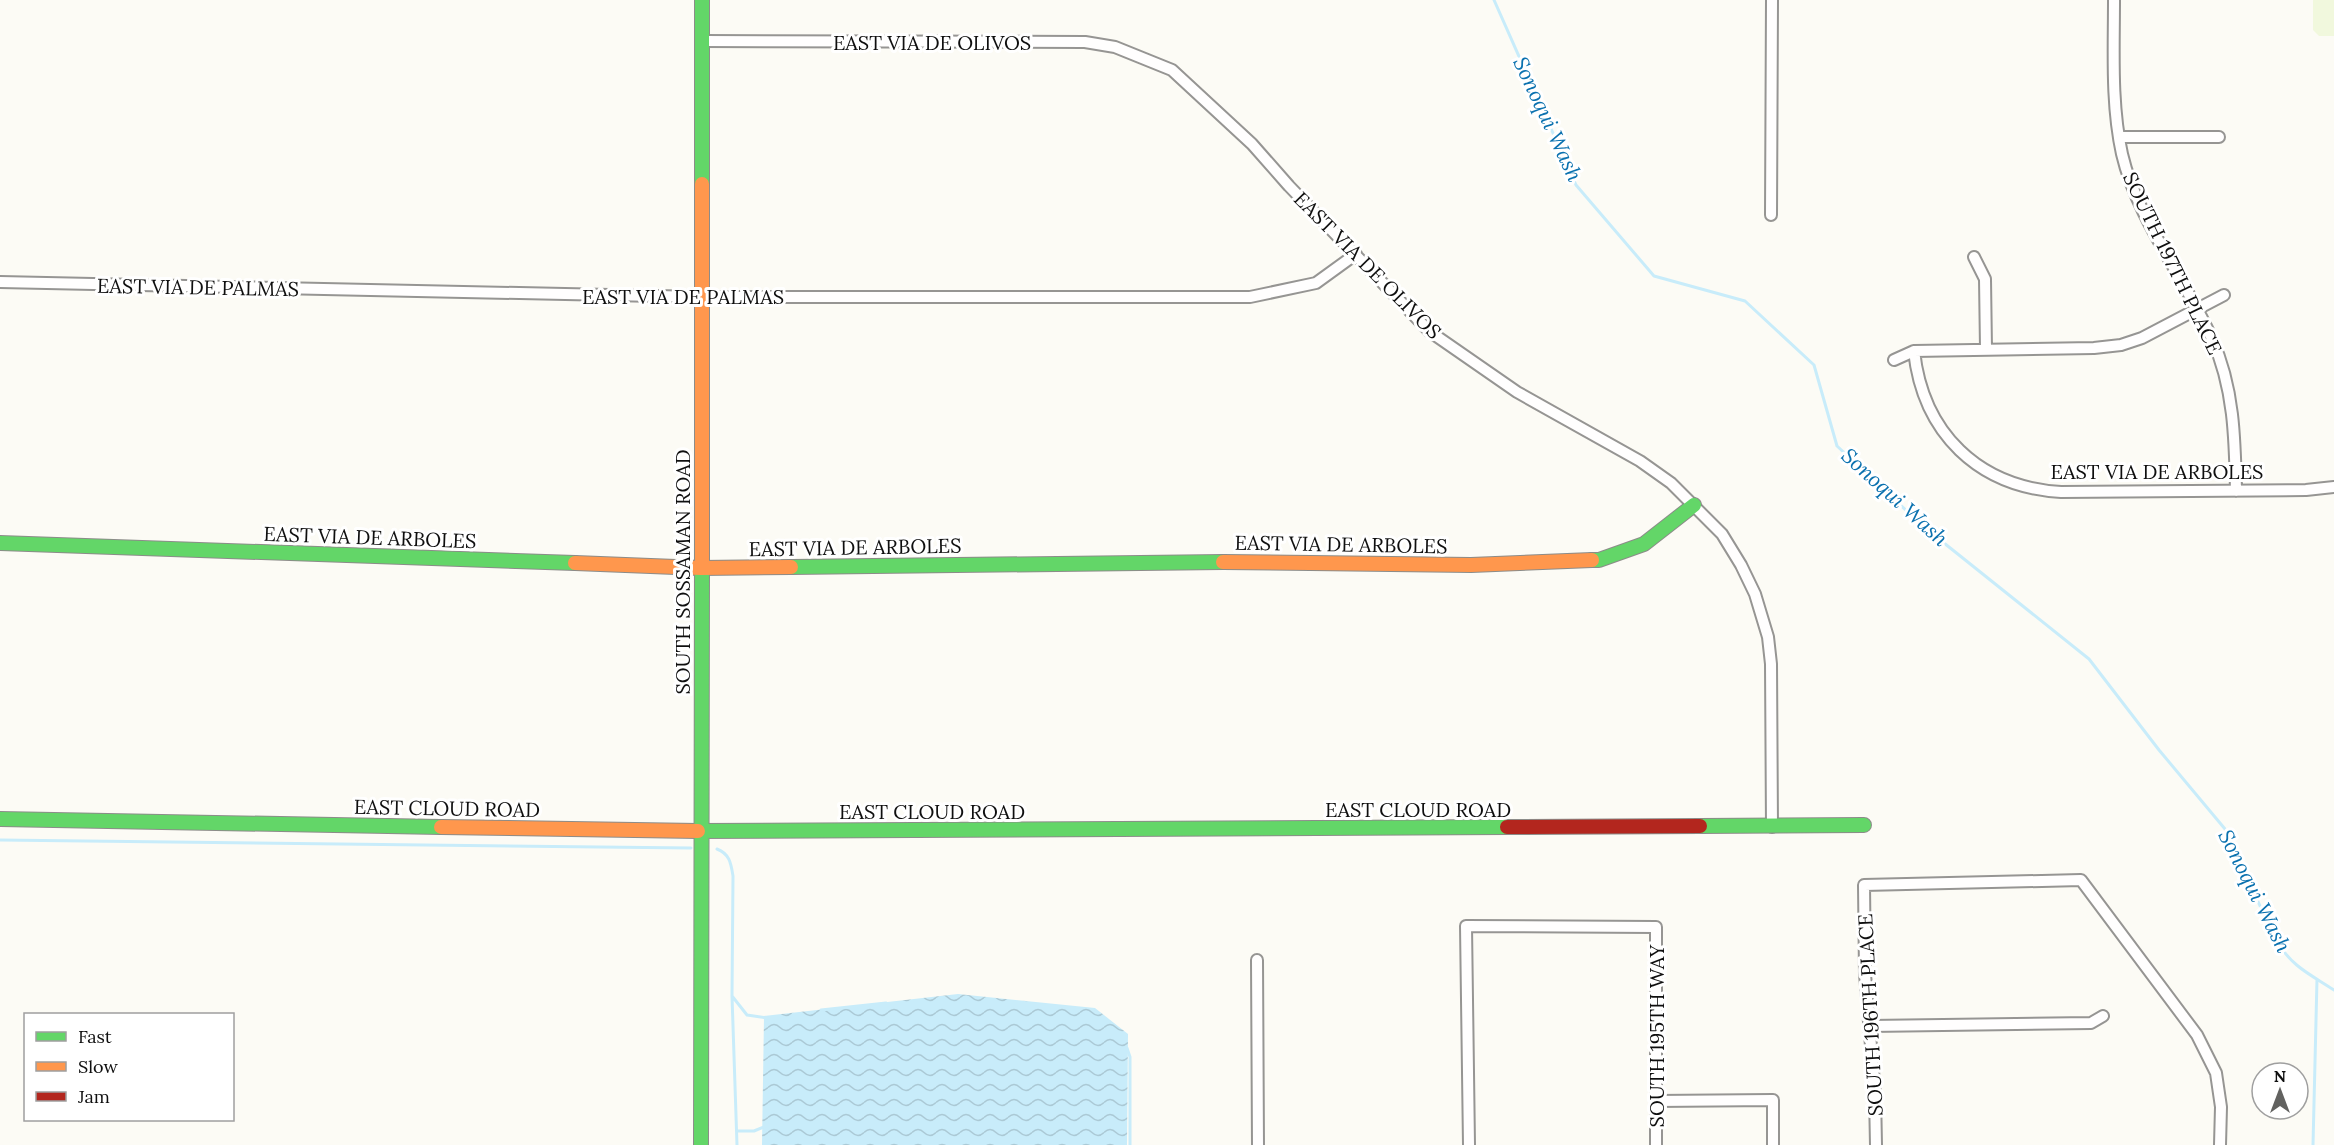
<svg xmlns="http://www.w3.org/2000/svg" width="2334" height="1145" viewBox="0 0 2334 1145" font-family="Lora,serif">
	<defs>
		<pattern id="water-waves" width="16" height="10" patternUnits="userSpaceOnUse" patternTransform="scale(1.5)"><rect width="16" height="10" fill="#c8ecfa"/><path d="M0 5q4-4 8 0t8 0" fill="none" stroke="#abc9d5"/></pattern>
	</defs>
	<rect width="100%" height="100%" fill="#fcfbf5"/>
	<!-- pitch -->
	<path fill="#f1f8dd" d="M2313 0H2334V36H2319L2313 30Z"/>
	<!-- water -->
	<path fill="url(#water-waves)" d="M958 994 1095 1008 1128 1034 1127 1145H762L764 1016Z"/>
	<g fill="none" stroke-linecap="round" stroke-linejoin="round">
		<!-- stream -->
		<path stroke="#c8ecfa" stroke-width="3" d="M1494 0 1576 185 1654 276 1745 301 1814 365 1837 446 1924 527 2089 659 2159 750 2225 829 2276 941C2294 968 2308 973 2334 990
			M0 840 691 848
			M717 849C730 854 731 864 733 876L732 996 737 1145
			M732 996 747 1015 768 1018
			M821 1010 886 1003
			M1127 1048 1130 1057V1145
			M737 1131H754L764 1127
			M2313 1145 2317 979"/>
		<defs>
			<path id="street" d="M2114 0C2114 51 2111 104 2122 154 2137 219 2185 278 2212 339 2234 387 2235 439 2236 491
				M703 41 1085 42 1115 47 1172 70 1252 144 1289 186 1429 331 1517 392 1640 461 1671 483 1722 534 1741 565 1755 594 1768 637 1771 664 1772 827
				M2120 137H2219
				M1771 215 1772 0
				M1974 257 1985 279 1986 349
				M0 282 702 297H1250L1316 283 1356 254
				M1914 351C1923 433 1978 487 2061 492L2306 490 2334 487
				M1894 360 1914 351 2094 348 2121 345 2142 338 2224 295
				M1257 960 1258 1145
				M1870 1026 2091 1023 2103 1016
				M1656 1101 1773 1100V1145
				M1469 1145 1466 926 1656 927V1145
				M1876 1145 1875 1094 1865 974 1864 885 2081 880 2197 1035 2216 1073 2221 1107 2220 1145"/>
			<path id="fast" d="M702 184V0
				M0 543 575 563
				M1592 560H1599L1644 544 1694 505
				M791 567 1223 562
				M0 819 441 827
				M1700 826 1864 825
				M698 831 1507 827
				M701 1145 702 567"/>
			<path id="slow" d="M1223 562 1471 565 1592 560
				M575 563 701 568 791 567
				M702 567V184
				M441 827 698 831"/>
			<path id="jam" d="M1507 827 1700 826"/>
		</defs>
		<!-- street casing -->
		<use href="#street" stroke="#969593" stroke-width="14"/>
		<!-- fast casing -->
		<use href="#fast" stroke="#8c8c89" stroke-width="16"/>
		<!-- slow casing -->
		<use href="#slow" stroke="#8c8c89" stroke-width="16"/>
		<!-- jam casing -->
		<use href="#jam" stroke="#8c8c89" stroke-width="16"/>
		<!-- street -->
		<use href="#street" stroke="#fffefe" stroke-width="10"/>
		<!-- fast -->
		<use href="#fast" stroke="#63d668" stroke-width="14"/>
		<!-- slow -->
		<use href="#slow" stroke="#ff974d" stroke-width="14"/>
		<!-- jam -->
		<use href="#jam" stroke="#b3261e" stroke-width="14"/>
	</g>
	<g text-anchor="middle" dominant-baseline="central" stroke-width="6" stroke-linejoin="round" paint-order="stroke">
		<!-- street labels -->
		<g font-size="20" fill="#0f0f0f" stroke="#fff">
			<text x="932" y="42">EAST VIA DE OLIVOS</text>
			<text transform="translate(2173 263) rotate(64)">SOUTH 197TH PLACE</text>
			<text transform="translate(1368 265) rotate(45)">EAST VIA DE OLIVOS</text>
			<text transform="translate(198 287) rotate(1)">EAST VIA DE PALMAS</text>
			<text x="683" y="296">EAST VIA DE PALMAS</text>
			<text x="2157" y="471">EAST VIA DE ARBOLES</text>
			<text transform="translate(370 537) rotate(2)">EAST VIA DE ARBOLES</text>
			<text transform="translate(1341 544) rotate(1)">EAST VIA DE ARBOLES</text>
			<text transform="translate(855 547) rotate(-1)">EAST VIA DE ARBOLES</text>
			<text transform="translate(682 572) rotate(-90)">SOUTH SOSSAMAN ROAD</text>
			<text transform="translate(447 808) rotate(1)">EAST CLOUD ROAD</text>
			<text x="1418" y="809">EAST CLOUD ROAD</text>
			<text x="932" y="811">EAST CLOUD ROAD</text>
			<text transform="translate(1870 1015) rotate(-93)">SOUTH 196TH PLACE</text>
			<text transform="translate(1656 1036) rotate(-90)">SOUTH 195TH WAY</text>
		</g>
		<!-- water labels -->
		<g font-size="21" font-style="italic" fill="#0a71af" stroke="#fff">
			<text transform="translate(1548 119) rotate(65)">Sonoqui Wash</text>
			<text transform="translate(1895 497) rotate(42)">Sonoqui Wash</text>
			<text transform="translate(2255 891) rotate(63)">Sonoqui Wash</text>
		</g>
	</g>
	<!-- legend -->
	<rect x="24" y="1013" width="210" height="108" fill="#ffffff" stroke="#9f9f9f" stroke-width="1.5"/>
	<rect x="36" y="1032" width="30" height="9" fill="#63d668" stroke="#9f9f9f" stroke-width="1.5"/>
	<text x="78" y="1043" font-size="18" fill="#0f0f0f">Fast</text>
	<rect x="36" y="1062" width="30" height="9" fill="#ff974d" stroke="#9f9f9f" stroke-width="1.5"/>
	<text x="78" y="1073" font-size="18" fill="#0f0f0f">Slow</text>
	<rect x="36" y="1092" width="30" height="9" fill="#b3261e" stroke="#9f9f9f" stroke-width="1.5"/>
	<text x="78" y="1103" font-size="18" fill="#0f0f0f">Jam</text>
	<!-- north arrow -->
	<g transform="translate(2280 1091)"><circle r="28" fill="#ffffff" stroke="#9f9f9f" stroke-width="1.5"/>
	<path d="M0-4.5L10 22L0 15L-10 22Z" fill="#626260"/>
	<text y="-9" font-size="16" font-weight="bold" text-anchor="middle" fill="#0f0f0f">N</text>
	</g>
</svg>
